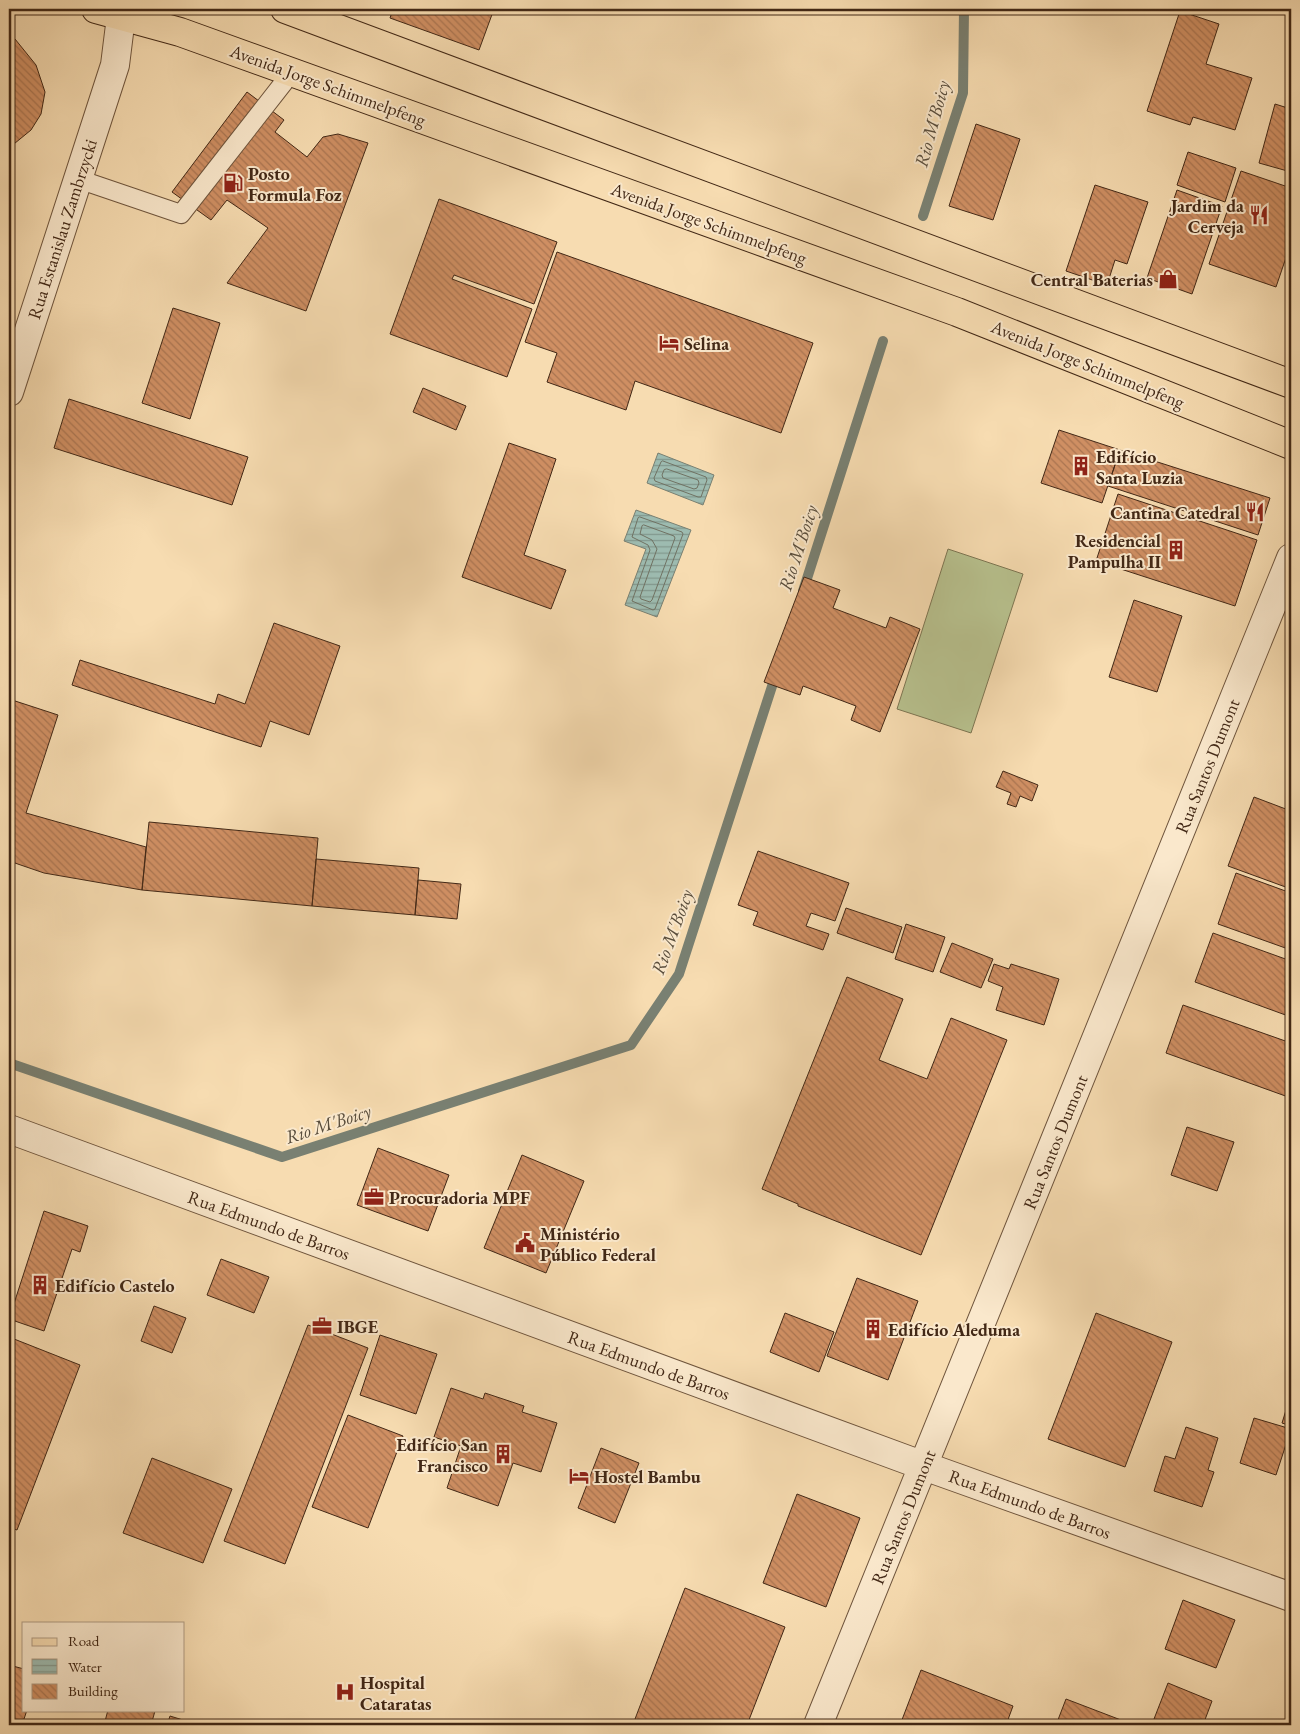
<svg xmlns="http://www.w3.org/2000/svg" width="1300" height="1734" viewBox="0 0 1300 1734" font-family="'EB Garamond',serif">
	<defs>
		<pattern id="water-rules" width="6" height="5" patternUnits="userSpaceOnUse" patternTransform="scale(1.25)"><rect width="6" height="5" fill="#9dbbb0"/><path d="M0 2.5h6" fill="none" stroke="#82988e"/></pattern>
		<pattern id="building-back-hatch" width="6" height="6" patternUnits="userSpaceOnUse" patternTransform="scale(1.25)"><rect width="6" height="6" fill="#cf8f63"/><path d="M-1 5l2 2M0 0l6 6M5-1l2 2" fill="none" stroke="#aa7551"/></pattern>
	</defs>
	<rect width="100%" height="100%" fill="#f7dcb1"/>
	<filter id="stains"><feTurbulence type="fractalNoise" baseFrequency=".004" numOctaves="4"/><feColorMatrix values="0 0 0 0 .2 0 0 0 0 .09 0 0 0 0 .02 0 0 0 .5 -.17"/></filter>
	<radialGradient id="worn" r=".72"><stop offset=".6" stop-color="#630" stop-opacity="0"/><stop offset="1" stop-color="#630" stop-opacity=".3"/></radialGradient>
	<!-- garden -->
	<path fill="#b8c28f" stroke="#7d7552" d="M948 549 1023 574 971 733 897 709Z"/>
	<!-- water -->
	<path fill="url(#water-rules)" stroke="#798072" d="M658 453 714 475 703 505 647 483Z
		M636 510 691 530 657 617 625 605 646 549 624 541Z"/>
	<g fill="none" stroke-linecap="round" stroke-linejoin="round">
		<!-- shore -->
		<path stroke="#707263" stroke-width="1" d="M663 461 706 477 707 480 701 497H698L655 481 654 478 661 462Z
			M667 469 698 480 699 483 697 488 694 489 663 478 662 475 664 470Z
			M640 517 682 532 683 534 655 609 653 610 632 601 650 550 648 545 632 537 638 518Z
			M644 525 674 536 675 538 652 600 650 602 641 599 640 597 657 549 652 540 640 534 642 526Z"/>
		<!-- stream -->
		<path stroke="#798072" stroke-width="10" d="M923 216 963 93 964 9
			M803 591 883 341
			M9 1063 282 1157 631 1045 679 974 776 674"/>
	</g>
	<!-- building -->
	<path fill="url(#building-back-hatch)" stroke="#422816" d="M393 9H494L479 50 390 18Z
		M1180 11 1219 24 1206 64 1252 78 1235 130 1193 117 1190 125 1147 111Z
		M9 37 15 39 36 65 45 92 41 114 31 130 9 148Z
		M247 92 284 120 275 132 307 157 323 137 338 134 368 143 306 311 227 283 268 228 227 200 211 220 172 192Z
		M1275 104 1291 109V172L1259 163Z
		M976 124 1020 139 993 220 949 206Z
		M1188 152 1236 168 1225 202 1177 185Z
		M1241 171 1291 188V243L1276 287 1209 264Z
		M1095 185 1148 202 1127 264 1115 260 1107 285 1066 271Z
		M1177 190 1222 206 1192 294 1147 278Z
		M439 199 557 242 534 304 454 275 452 279 532 309 507 377 390 334Z
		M557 252 813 343 781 433 635 381 626 410 547 382 557 353 525 342Z
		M173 308 220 323 190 419 142 403Z
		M423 388 466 406 456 430 413 412Z
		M69 399 248 457 232 505 54 448Z
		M1059 430 1120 450 1102 503 1041 483Z
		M509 443 556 459 524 555 566 570 551 609 462 577Z
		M1120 450 1270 498 1258 535 1108 486Z
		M1118 494 1257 540 1235 606 1096 561Z
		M804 577 840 590 833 608 886 628 890 617 920 629 880 732 851 720 856 706 803 686 800 695 764 682Z
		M1134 600 1182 616 1157 692 1109 677Z
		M274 623 340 646 309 735 270 721 261 747 72 685 80 660 215 704 218 694 245 704Z
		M9 699 58 715 26 813 146 847 142 890 44 873 9 861Z
		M1003 771 1038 785 1032 801 1020 796 1016 807 1007 804 1011 793 996 787Z
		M1254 797 1291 811V889L1228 866Z
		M149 822 318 838 312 906 142 890Z
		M758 851 849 883 835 921 811 913 806 926 829 934 823 950 753 925 758 912 738 905Z
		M316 859 419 868 415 915 312 906Z
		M1236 873 1291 893V950L1218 924Z
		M418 880 461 884 457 919 415 915Z
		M846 908 902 927 893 953 837 933Z
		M906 924 945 937 933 972 895 959Z
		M1213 933 1291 961V1017L1195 982Z
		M952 943 993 959 981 988 940 972Z
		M994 964 1009 969 1011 964 1059 979 1044 1025 996 1010 1003 987 988 981Z
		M847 977 903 999 879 1060 927 1079 951 1018 1007 1040 921 1255 798 1206V1204L762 1189Z
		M1183 1005 1291 1043V1098L1166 1053Z
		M1187 1127 1234 1142 1217 1191 1171 1175Z
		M378 1148 449 1175 428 1231 357 1205Z
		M522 1155 584 1181 546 1273 484 1248Z
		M44 1211 88 1226 80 1252 72 1249 44 1331 9 1319Z
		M221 1259 269 1277 254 1313 207 1295Z
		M857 1278 918 1301 888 1380 827 1356Z
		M154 1306 186 1318 172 1353 141 1341Z
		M785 1313 834 1332 819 1372 770 1352Z
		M1096 1313 1172 1342 1125 1467 1048 1439Z
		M308 1325 368 1348 285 1564 224 1541Z
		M380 1335 437 1354 416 1414 360 1395Z
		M9 1337 80 1365 17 1530 9 1527Z
		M451 1388 483 1399 485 1393 524 1406 522 1412 557 1423 541 1472 513 1463 498 1506 447 1488 461 1446 434 1437Z
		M1291 1394V1426L1282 1423Z
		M348 1415 403 1436 368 1528 312 1507Z
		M1254 1418 1291 1429 1276 1475 1240 1463Z
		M1186 1427 1218 1438 1208 1470 1214 1472 1202 1507 1154 1491 1165 1456 1175 1459Z
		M601 1448 639 1463 615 1523 578 1508Z
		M152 1458 232 1489 203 1563 123 1533Z
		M797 1494 860 1518 826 1607 763 1583Z
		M685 1588 785 1627 747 1725H651L635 1719Z
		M1183 1600 1235 1620 1216 1668 1165 1649Z
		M9 1665 24 1669V1710H27L22 1725H9Z
		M921 1670 1013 1706 1006 1725H900Z
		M1168 1683 1212 1701 1203 1725H1171L1154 1719Z
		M1066 1699 1134 1725H1056Z
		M108 1710H153L155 1711 151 1725H104Z
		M170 1716 199 1725H167Z"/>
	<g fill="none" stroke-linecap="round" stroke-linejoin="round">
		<defs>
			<path id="service" d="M78 179 181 214 292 72"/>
			<path id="minor" d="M9 392 115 65 121 17
				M9 1129 924 1466 1291 1597
				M818 1725 1291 558"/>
			<path id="primary" d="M96 9 180 32 957 312 1291 445
				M285 9 1291 384"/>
		</defs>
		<!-- service casing -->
		<use href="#service" stroke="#6f553d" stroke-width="20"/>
		<!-- minor casing -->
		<use href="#minor" stroke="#6f553d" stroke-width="30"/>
		<!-- primary casing -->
		<use href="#primary" stroke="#422816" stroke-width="30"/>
		<!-- service -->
		<use href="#service" stroke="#fae8cc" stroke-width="18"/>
		<!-- minor -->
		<use href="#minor" stroke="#fae8cc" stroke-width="28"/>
		<!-- primary -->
		<use href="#primary" stroke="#f7dcb1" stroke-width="28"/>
	</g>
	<!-- icons -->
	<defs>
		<symbol id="fuel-bare" viewBox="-9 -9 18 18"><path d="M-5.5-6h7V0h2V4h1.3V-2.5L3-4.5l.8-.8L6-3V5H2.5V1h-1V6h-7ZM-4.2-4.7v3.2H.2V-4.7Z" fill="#8f2418" stroke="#fae8cc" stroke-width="2.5" paint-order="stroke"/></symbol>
		<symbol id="restaurant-bare" viewBox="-9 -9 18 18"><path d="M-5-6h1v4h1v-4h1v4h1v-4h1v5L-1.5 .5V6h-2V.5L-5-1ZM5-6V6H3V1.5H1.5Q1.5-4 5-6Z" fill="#8f2418" stroke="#fae8cc" stroke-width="2.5" paint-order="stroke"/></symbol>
		<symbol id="shop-bare" viewBox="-9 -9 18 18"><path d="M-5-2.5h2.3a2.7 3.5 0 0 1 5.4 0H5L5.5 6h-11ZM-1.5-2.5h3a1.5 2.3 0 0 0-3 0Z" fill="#8f2418" stroke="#fae8cc" stroke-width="2.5" paint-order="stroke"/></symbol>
		<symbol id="hotel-bare" viewBox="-9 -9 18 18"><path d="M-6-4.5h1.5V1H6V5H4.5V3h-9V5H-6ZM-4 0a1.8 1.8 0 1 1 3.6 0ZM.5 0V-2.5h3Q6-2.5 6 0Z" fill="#8f2418" stroke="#fae8cc" stroke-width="2.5" paint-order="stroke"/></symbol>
		<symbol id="building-bare" viewBox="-9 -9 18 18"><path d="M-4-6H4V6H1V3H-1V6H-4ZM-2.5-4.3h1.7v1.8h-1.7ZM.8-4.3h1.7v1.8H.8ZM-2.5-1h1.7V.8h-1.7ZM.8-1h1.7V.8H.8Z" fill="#8f2418" stroke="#fae8cc" stroke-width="2.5" paint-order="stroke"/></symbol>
		<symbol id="office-bare" viewBox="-9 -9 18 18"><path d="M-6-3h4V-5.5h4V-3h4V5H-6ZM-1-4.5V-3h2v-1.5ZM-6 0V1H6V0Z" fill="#8f2418" stroke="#fae8cc" stroke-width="2.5" paint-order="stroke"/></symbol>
		<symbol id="civic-bare" viewBox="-9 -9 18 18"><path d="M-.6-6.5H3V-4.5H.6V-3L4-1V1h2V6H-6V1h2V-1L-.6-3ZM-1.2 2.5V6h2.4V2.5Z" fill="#8f2418" stroke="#fae8cc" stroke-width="2.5" paint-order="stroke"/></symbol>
		<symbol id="hospital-bare" viewBox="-9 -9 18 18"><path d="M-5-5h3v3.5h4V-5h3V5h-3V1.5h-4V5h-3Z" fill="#8f2418" stroke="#fae8cc" stroke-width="2.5" paint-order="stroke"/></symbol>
	</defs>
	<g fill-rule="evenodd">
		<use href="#fuel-bare" x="219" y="169" width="28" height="28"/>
		<use href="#restaurant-bare" x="1245" y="201" width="28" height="28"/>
		<use href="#shop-bare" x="1154" y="265" width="28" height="28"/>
		<use href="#hotel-bare" x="655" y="329" width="28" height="28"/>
		<use href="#building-bare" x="1067" y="452" width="28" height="28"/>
		<use href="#restaurant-bare" x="1241" y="498" width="28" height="28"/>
		<use href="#building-bare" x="1162" y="536" width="28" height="28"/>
		<use href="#office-bare" x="360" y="1183" width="28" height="28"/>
		<use href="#civic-bare" x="511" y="1229" width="28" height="28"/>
		<use href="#building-bare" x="26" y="1271" width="28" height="28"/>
		<use href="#office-bare" x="308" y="1312" width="28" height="28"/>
		<use href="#building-bare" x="859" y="1315" width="28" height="28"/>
		<use href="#building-bare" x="489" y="1440" width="28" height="28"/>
		<use href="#hotel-bare" x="565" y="1462" width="28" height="28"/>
		<use href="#hospital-bare" x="331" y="1678" width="28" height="28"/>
	</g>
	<g text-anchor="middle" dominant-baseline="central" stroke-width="4" stroke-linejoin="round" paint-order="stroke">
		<!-- street labels -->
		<g font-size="18" fill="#422816" stroke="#fae8cc">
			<text transform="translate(328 85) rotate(20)">Avenida Jorge Schimmelpfeng</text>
			<text transform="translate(709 223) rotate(20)">Avenida Jorge Schimmelpfeng</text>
			<text transform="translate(62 229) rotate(-72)">Rua Estanislau Zambrzycki</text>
			<text transform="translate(1088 364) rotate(22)">Avenida Jorge Schimmelpfeng</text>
			<text transform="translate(1207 766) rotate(-68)">Rua Santos Dumont</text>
			<text transform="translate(1055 1142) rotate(-68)">Rua Santos Dumont</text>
			<text transform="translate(269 1225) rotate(20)">Rua Edmundo de Barros</text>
			<text transform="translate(649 1365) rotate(20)">Rua Edmundo de Barros</text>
			<text transform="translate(1030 1504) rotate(20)">Rua Edmundo de Barros</text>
			<text transform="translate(903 1517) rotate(-68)">Rua Santos Dumont</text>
		</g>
		<!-- poi labels -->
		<g font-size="18" font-weight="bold" fill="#422816" stroke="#fae8cc" text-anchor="start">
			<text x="248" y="173">Posto<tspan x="248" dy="21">Formula Foz</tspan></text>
			<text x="1244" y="205" text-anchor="end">Jardim da<tspan x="1244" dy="21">Cerveja</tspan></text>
			<text x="1153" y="279" text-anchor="end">Central Baterias</text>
			<text x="684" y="343">Selina</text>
			<text x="1096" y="456">Edifício<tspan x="1096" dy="21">Santa Luzia</tspan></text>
			<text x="1240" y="512" text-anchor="end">Cantina Catedral</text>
			<text x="1161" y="540" text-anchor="end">Residencial<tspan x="1161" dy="21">Pampulha II</tspan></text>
			<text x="389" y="1197">Procuradoria MPF</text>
			<text x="540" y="1233">Ministério<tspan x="540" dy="21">Público Federal</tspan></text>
			<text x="55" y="1285">Edifício Castelo</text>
			<text x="337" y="1326">IBGE</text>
			<text x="888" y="1329">Edifício Aleduma</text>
			<text x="488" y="1444" text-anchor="end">Edifício San<tspan x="488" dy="21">Francisco</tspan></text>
			<text x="594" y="1476">Hostel Bambu</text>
			<text x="360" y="1682">Hospital<tspan x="360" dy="21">Cataratas</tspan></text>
		</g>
		<!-- water labels -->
		<g font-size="19" font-style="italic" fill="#594d3c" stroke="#fae8cc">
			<text transform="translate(932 124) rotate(-75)">Rio M'Boicy</text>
			<text transform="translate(798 548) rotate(-72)">Rio M'Boicy</text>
			<text transform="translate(672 932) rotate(-70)">Rio M'Boicy</text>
			<text transform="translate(328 1124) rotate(-18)">Rio M'Boicy</text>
		</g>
	</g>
	<!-- margin -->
	<rect width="1300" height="1734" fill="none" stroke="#f7dcb1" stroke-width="30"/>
	<rect x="10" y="10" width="1280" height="1714" fill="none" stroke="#422816" stroke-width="2.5"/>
	<rect x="15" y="15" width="1270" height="1704" fill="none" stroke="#422816"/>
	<!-- legend -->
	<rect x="22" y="1622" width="162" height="90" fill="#fae8cc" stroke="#b09b83"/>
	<rect x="32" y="1638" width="25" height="8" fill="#f7dcb1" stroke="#b09b83"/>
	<text x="68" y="1646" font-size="15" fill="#422816">Road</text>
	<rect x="32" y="1659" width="25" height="15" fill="url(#water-rules)" stroke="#b09b83"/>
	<text x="68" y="1672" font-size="15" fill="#422816">Water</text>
	<rect x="32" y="1684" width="25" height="15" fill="url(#building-back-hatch)" stroke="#b09b83"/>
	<text x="68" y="1696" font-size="15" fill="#422816">Building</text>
	<rect width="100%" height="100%" filter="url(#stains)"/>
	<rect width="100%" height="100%" fill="url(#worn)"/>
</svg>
